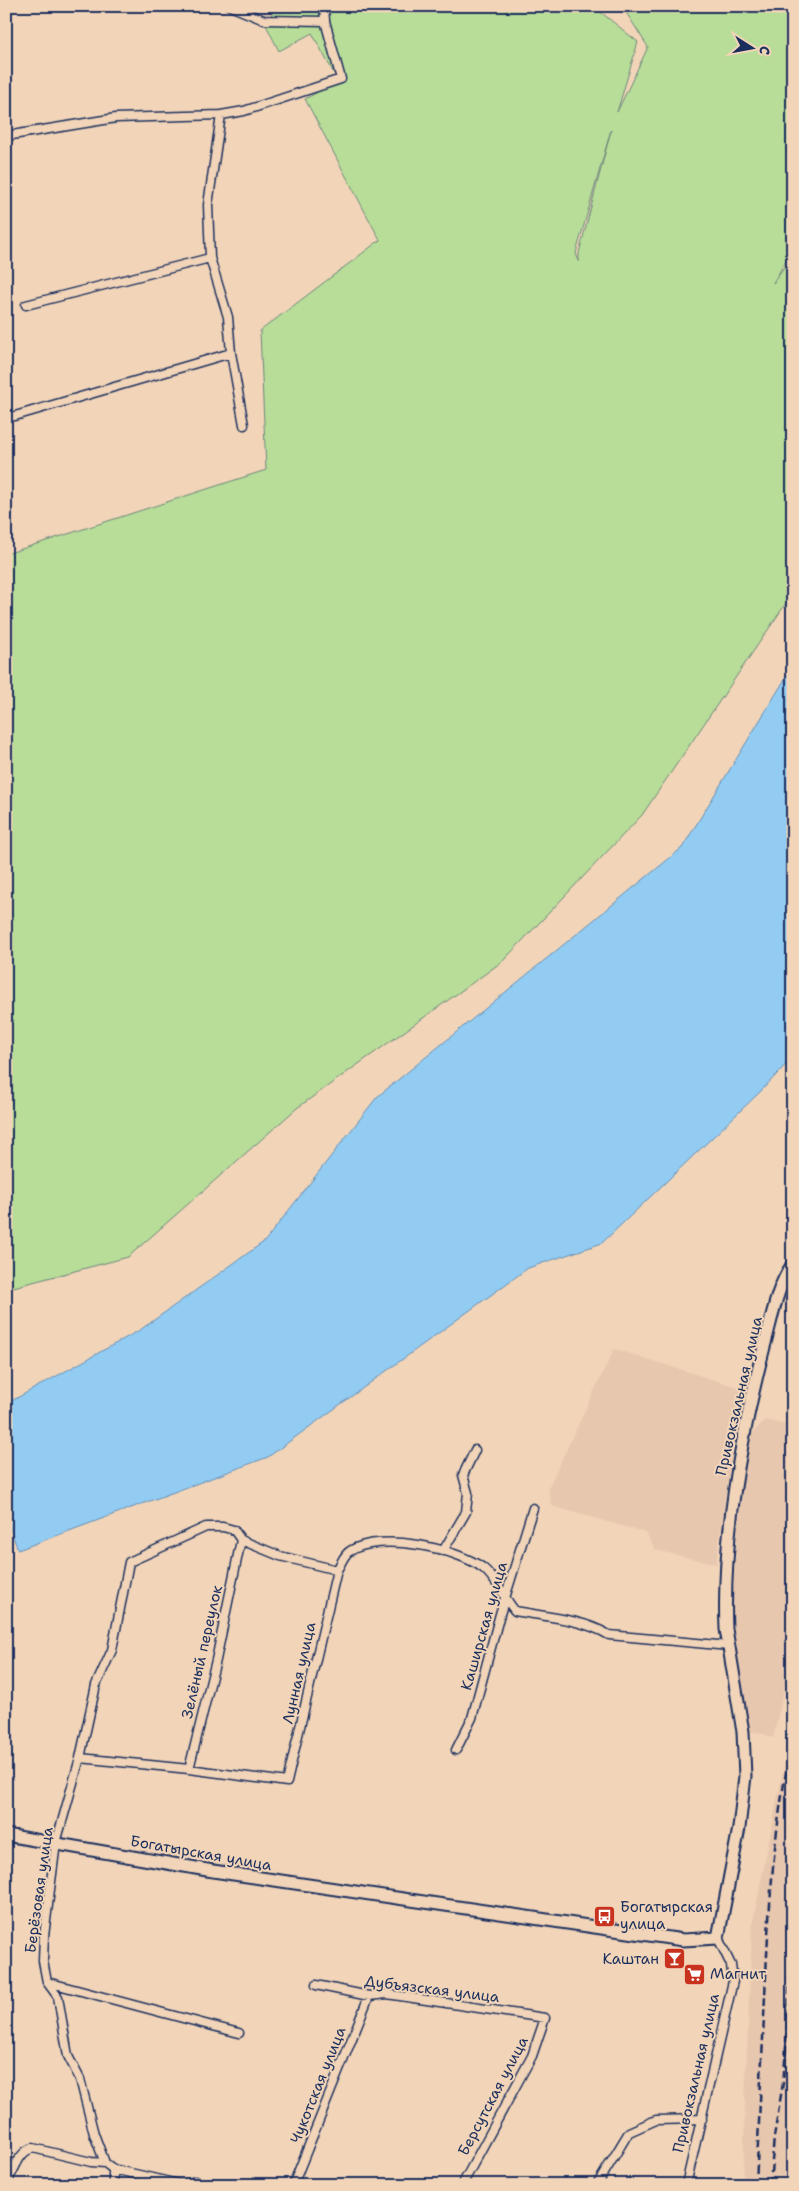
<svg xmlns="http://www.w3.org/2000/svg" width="799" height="2191" viewBox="0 0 799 2191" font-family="'Shantell Sans',sans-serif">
	<rect width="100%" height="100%" fill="#f2d5b8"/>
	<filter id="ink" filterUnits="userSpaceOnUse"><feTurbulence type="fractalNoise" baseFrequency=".02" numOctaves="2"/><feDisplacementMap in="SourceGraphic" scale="10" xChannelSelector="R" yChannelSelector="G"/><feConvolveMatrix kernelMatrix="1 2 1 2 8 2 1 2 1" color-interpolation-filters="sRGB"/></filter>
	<g filter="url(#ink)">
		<!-- built -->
		<path fill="#e8c7af" d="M614 1349 741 1388 716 1564 655 1550 646 1533 552 1506 548 1488Z
			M765 1420 793 1426V1651L773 1738 764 1734 748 1731 731 1620 736 1548 748 1437Z
			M793 1720V2185H743L745 2099 752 1926Z"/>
		<!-- green -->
		<path fill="#b8dd98" stroke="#6a867b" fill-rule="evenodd" d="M276 6H593L638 42 617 112 648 47 622 6H793V248L773 283 793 254V593L642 815 503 961 297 1108 128 1257 6 1289V554L266 470 260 331 380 240 305 99 338 81 312 33 279 51 266 25ZM611 130 579 253V262L576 253Z"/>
		<!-- water -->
		<path fill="#93ccf2" stroke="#638db7" d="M793 666V1057L761 1091 602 1243 528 1268 268 1457 18 1550 6 1517V1404L140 1330 265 1241 377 1097 682 848Z"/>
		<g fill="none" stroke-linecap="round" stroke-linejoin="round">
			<defs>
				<path id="street" d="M230 6 264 20 325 21
					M221 115 208 205 210 258 228 317 231 353 244 425
					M6 136 116 118 221 115 244 111 341 79 325 21 324 6
					M26 305 210 258
					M6 417 15 416 231 353
					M443 1551 466 1512 468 1493 463 1475 475 1450
					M456 1750 472 1718 500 1614 533 1508
					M80 1758 189 1769 287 1782 337 1570
					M189 1769 216 1660 241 1540
					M47 1982 239 2033
					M316 1985 369 1996 387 1994 545 2018 532 2056 462 2185
					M113 2169 183 2185
					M6 2182C16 2171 17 2152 33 2148L91 2162 105 2163
					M113 2185V2169L105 2163 94 2134 80 2079 68 2056 58 1997 47 1982 43 1961 44 1936 56 1843 80 1758 96 1685 112 1650 129 1562 206 1527H223L234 1530 241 1540 280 1556 337 1570C341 1564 344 1554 350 1551 380 1532 456 1548 483 1568 497 1579 504 1598 515 1611 547 1617 582 1619 609 1635L729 1646
					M185 2185 195 2181
					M293 2185 369 1996
					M597 2185 629 2132 656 2120 702 2119
					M686 2185 733 1981 731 1965 718 1938"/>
				<path id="secondary" d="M6 1835 213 1871 683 1940 718 1938 739 1828 745 1776 743 1732 726 1629C722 1534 742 1431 766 1339 773 1314 777 1286 793 1264"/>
			</defs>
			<!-- street casing -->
			<use href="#street" stroke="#1b2f5e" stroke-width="11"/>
			<!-- secondary casing -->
			<use href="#secondary" stroke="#1b2f5e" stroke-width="15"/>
			<!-- street -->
			<use href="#street" stroke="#f2d5b8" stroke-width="8"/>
			<!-- secondary -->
			<use href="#secondary" stroke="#f2d5b8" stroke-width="11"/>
			<!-- rail -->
			<path stroke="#1b2f5e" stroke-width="2.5" stroke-dasharray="8 4" stroke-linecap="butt" d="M756 2185C759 2122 762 2059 765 1996 769 1909 773 1825 793 1740
				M770 2185 774 2137 783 2083 786 2050 791 1950"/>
		</g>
	</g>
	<!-- icons -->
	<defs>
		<symbol id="bus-square" viewBox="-11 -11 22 22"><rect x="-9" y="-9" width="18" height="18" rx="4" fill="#c8321e" stroke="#f2d5b8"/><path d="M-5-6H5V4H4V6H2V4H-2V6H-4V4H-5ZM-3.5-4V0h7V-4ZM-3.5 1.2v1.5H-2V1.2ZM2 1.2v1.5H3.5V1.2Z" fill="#fff"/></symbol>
		<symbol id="bar-square" viewBox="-11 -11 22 22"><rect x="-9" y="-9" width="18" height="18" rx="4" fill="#c8321e" stroke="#f2d5b8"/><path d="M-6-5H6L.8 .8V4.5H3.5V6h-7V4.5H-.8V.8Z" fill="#fff"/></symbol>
		<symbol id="supermarket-square" viewBox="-11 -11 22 22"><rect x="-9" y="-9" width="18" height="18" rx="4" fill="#c8321e" stroke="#f2d5b8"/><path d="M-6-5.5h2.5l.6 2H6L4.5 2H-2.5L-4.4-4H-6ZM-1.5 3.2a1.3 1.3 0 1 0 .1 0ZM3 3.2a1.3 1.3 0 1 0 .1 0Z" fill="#fff"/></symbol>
	</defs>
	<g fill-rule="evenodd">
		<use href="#bus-square" x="592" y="1904" width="25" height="25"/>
		<use href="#bar-square" x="662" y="1946" width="25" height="25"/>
		<use href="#supermarket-square" x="682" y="1962" width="25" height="25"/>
	</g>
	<g text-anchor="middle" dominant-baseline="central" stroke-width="4" stroke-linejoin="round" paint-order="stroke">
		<!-- street labels -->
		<g font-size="15" fill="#1b2f5e" stroke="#f2d5b8">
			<text transform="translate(739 1396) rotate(-77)">Привокзальная улица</text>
			<text transform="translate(484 1626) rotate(-74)">Каширская улица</text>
			<text transform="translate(202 1652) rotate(-77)">Зелёный переулок</text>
			<text transform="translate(299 1673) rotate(-77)">Лунная улица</text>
			<text transform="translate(201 1853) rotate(10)">Богатырская улица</text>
			<text transform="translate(39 1890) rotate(-82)">Берёзовая улица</text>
			<text transform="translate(432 1989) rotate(7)">Дубъязская улица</text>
			<text transform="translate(696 2073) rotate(-77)">Привокзальная улица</text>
			<text transform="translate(318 2085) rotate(-68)">Чукотская улица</text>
			<text transform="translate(493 2096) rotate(-62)">Берсутская улица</text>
		</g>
		<!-- poi labels -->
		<g font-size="15" fill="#1b2f5e" stroke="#f2d5b8" text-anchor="start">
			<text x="620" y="1907">Богатырская<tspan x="620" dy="17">улица</tspan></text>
			<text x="659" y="1959" text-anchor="end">Каштан</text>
			<text x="710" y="1974">Магнит</text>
		</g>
	</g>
	<!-- margin -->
	<rect width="799" height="2191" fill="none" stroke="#f2d5b8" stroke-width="25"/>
	<rect x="12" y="12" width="774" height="2166" fill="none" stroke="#1b2f5e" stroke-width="2" filter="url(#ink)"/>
	<!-- north arrow -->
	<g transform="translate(752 48) rotate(101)" stroke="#f2d5b8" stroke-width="4" paint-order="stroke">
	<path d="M0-4L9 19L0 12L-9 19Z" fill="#1b2f5e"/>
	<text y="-8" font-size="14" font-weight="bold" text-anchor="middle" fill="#1b2f5e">С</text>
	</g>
</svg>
